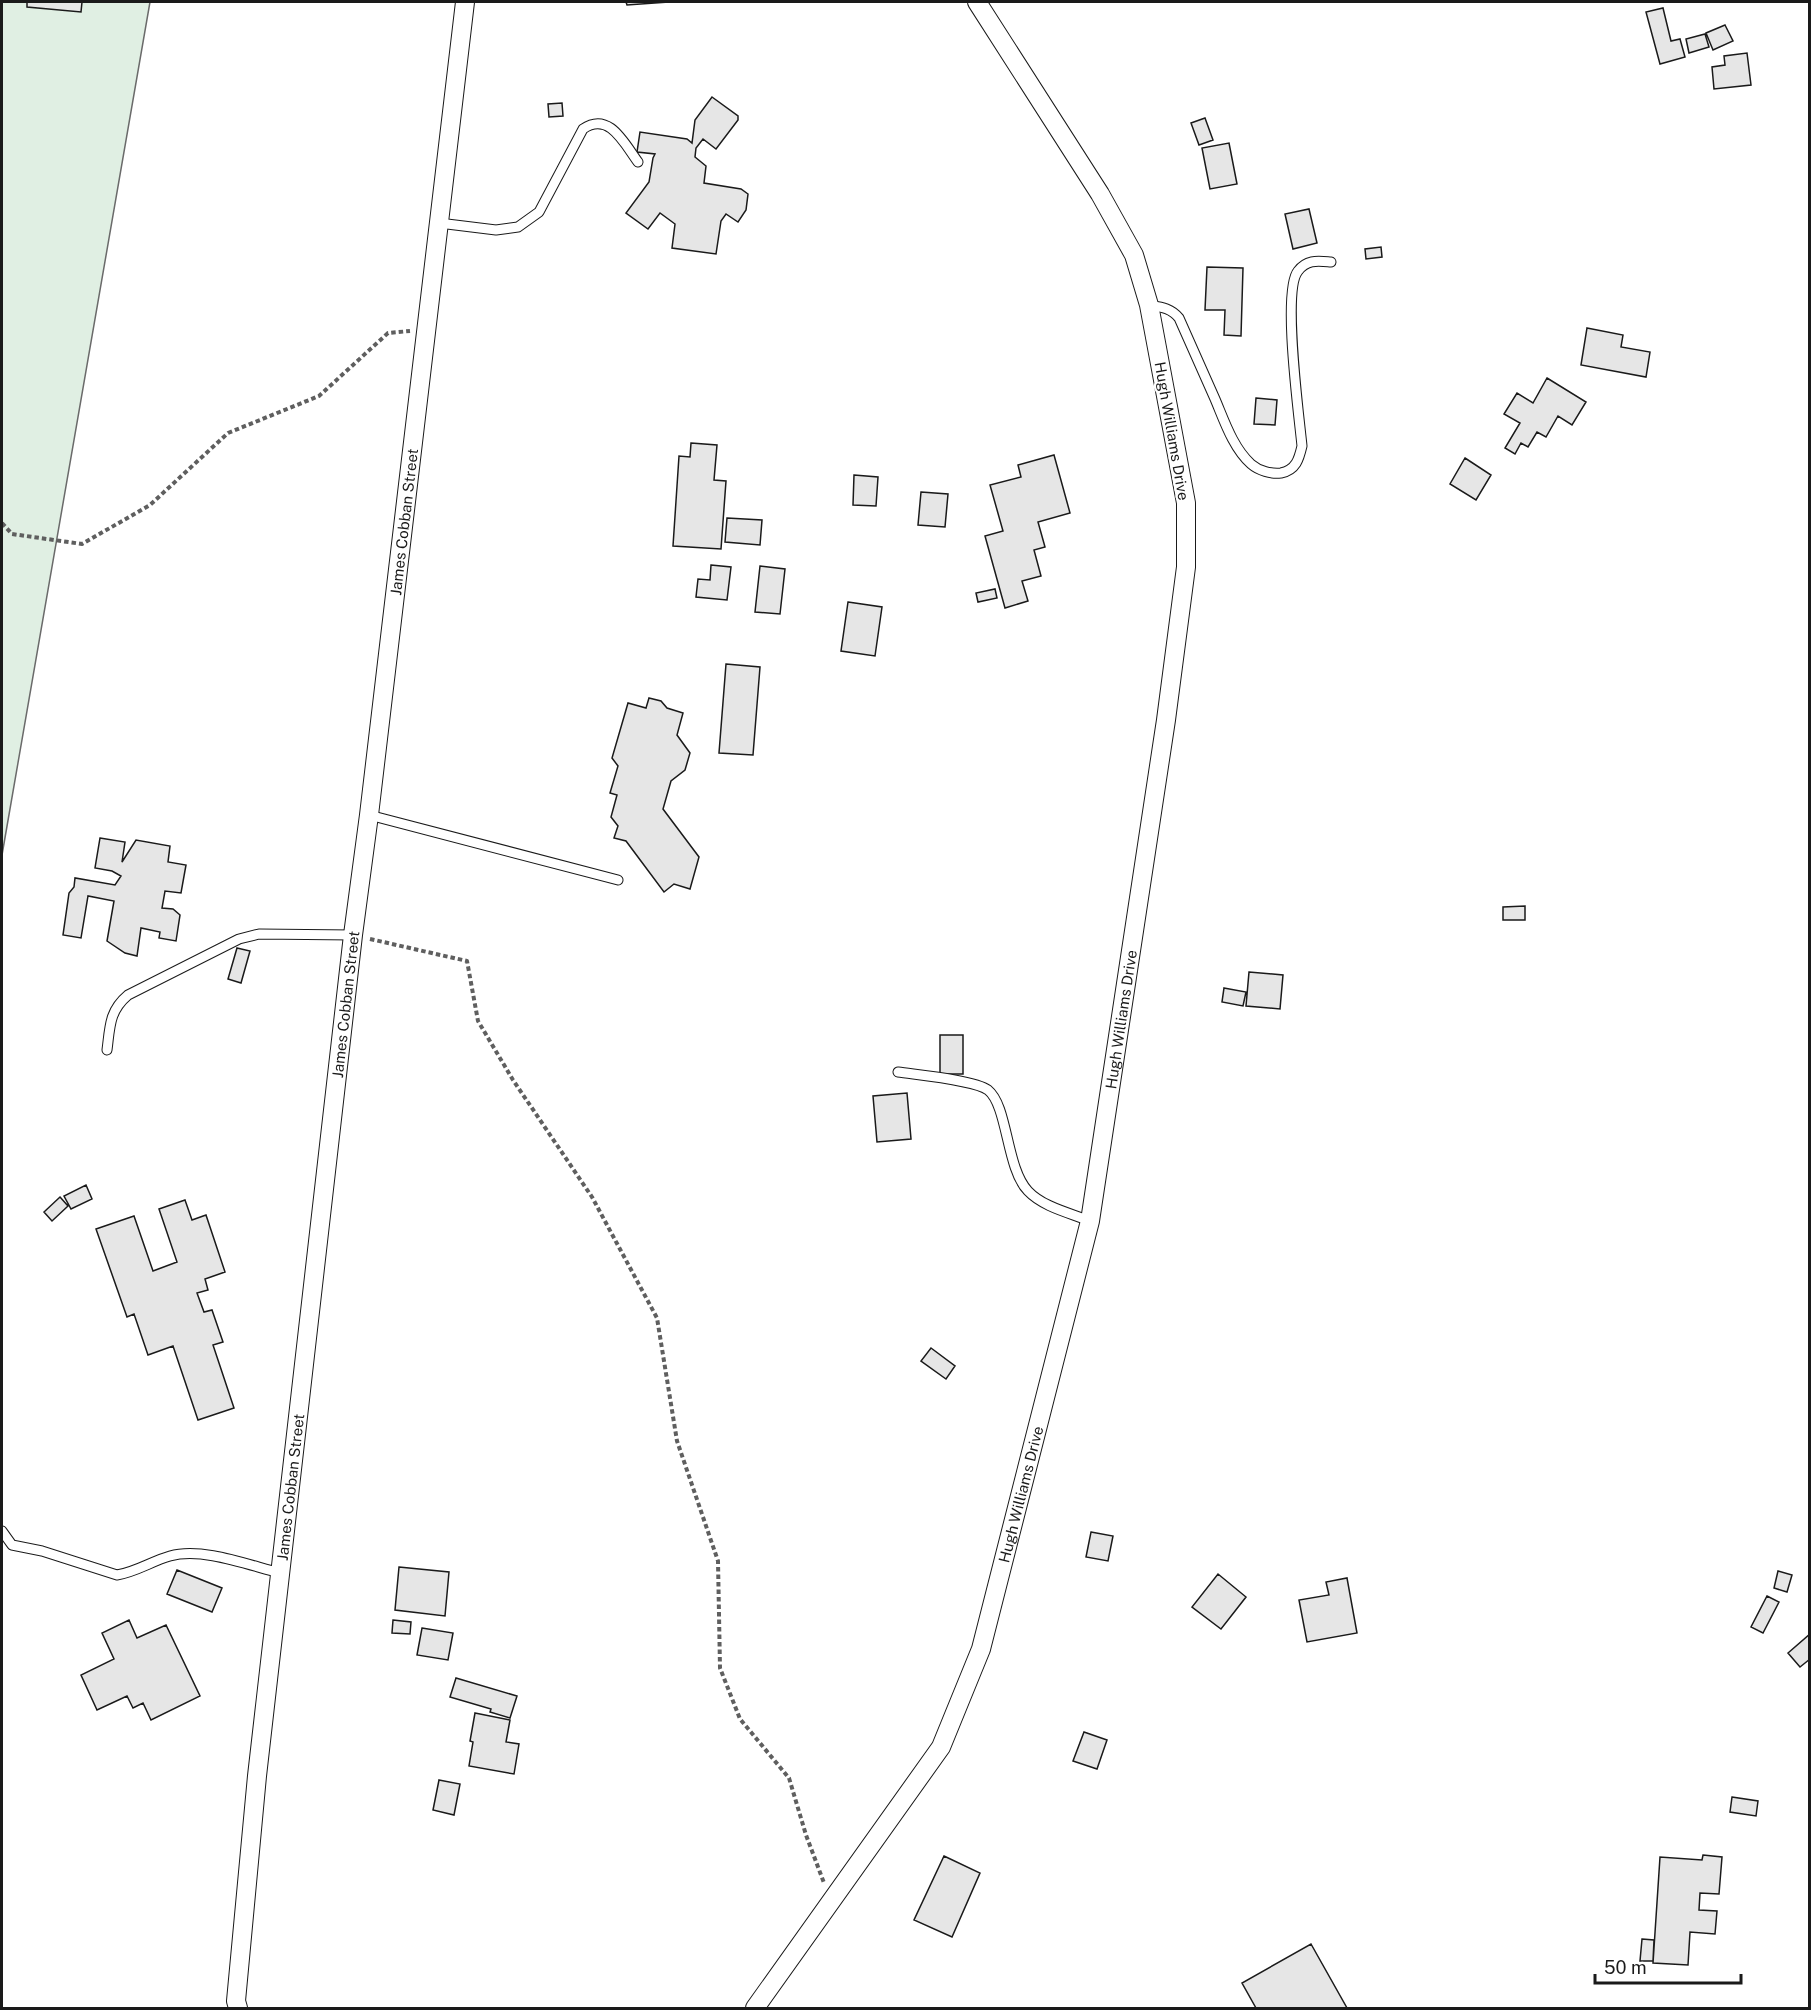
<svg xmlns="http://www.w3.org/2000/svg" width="1811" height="2010" viewBox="0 0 1811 2010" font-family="'Public Sans',sans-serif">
	<rect width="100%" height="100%" fill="#fff"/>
	<!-- green -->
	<path fill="#e0efe3" stroke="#6a6a6a" stroke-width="1.5" d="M2 2H150L2 855Z"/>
	<!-- building -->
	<path fill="#e6e6e6" stroke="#1a1a1a" stroke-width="1.5" d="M27 2H82L81 12 27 7Z
		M626 2H669L627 5Z
		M1663 8 1671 41 1680 39 1685 57 1660 64 1646 12Z
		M1725 25 1733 41 1713 50 1706 33Z
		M1705 34 1709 47 1689 53 1686 39Z
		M1747 53 1751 85 1714 89 1712 67 1725 65 1724 56Z
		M712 97 738 116V120L716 149 703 139 696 148 695 157 706 166 704 183 741 189 748 194 746 210 738 222 726 214 721 221 716 254 672 248 675 224 660 213 648 229 626 213 649 182 653 158 655 154 637 152 640 132 687 139 692 143 695 120Z
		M562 103 563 116 549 117 548 104Z
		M1205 118 1213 140 1199 145 1191 123Z
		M1229 143 1237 184 1210 189 1202 148Z
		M1309 209 1317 243 1293 249 1285 214Z
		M1381 247 1382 257 1366 259 1365 249Z
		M1207 267 1243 268 1241 336 1224 335 1225 310H1205Z
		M1587 328 1623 335 1621 347 1650 352 1646 377 1581 365Z
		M1547 378 1586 402 1572 425 1558 416 1546 437 1537 432 1528 447 1521 443 1515 454 1505 448 1520 423 1504 414 1517 393 1533 403Z
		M1256 398 1277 400 1275 425 1254 424Z
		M691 443 717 445 714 480 726 481 721 549 673 546 679 456 690 457Z
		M1054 455 1070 513 1038 522 1045 547 1034 550 1041 576 1022 581 1028 601 1005 608 985 536 1003 531 990 485 1021 477 1018 465Z
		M1465 458 1491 475 1476 500 1450 484Z
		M854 475 878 477 876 506 853 505Z
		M921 492 948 494 945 527 918 525Z
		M727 518 762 520 760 545 725 542Z
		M711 565 731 567 727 600 696 597 698 579 710 580Z
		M760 566 785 569 780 614 755 612Z
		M995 589 997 598 978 602 976 593Z
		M848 602 882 607 875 656 841 651Z
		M726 664 760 667 753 755 719 753Z
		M649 698 661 701 667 708 683 713 677 735 690 753 685 770 671 781 663 809 699 857 690 889 674 884 664 892 626 841 614 838 618 826 611 817 617 795 610 793 618 766 612 758 628 703 646 708Z
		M100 838 125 842 122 862 136 840 170 846 168 862 186 865 181 893 165 891 162 908 173 909 180 915 176 941 159 938 160 932 141 928 137 956 125 953 107 941 114 901 88 896 81 938 63 935 69 893 74 887 75 878 115 885 121 876 112 871 95 868Z
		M1525 906V920H1503V907Z
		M237 948 250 951 241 983 228 979Z
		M1249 972 1283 975 1280 1009 1246 1006Z
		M1224 988 1246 992 1243 1006 1222 1002Z
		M940 1035H963V1074H940Z
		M907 1093 911 1139 877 1142 873 1096Z
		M86 1185 92 1199 71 1209 64 1196Z
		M60 1197 68 1206 52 1221 44 1212Z
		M185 1200 192 1220 206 1215 225 1272 205 1279 208 1290 197 1293 204 1312 212 1310 223 1342 213 1345 234 1408 198 1420 173 1346 148 1355 134 1314 127 1317 96 1229 134 1216 153 1271 177 1262 159 1209Z
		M931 1348 955 1366 946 1379 921 1361Z
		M1091 1532 1113 1536 1108 1561 1086 1557Z
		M399 1567 449 1572 445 1616 395 1610Z
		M177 1570 222 1588 212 1612 167 1594Z
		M1778 1571 1792 1575 1787 1592 1774 1588Z
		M1218 1574 1246 1597 1221 1629 1192 1607Z
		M1347 1578 1357 1633 1307 1642 1299 1600 1329 1595 1326 1582Z
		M1767 1596 1779 1602 1763 1633 1751 1627Z
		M129 1620 137 1638 166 1625 200 1696 151 1720 143 1703 133 1708 127 1696 97 1710 81 1675 114 1659 102 1633Z
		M393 1620 411 1622 410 1634 392 1633Z
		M422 1628 453 1633 448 1660 417 1655Z
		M1810 1634V1659L1800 1667 1788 1653Z
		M456 1678 517 1696 510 1718 490 1712 491 1709 450 1697Z
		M475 1713 510 1720 506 1742 519 1744 514 1774 469 1766 473 1742 470 1741Z
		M1084 1732 1107 1740 1097 1769 1073 1761Z
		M439 1780 460 1784 454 1815 433 1810Z
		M1732 1797 1758 1801 1756 1816 1730 1812Z
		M1703 1855 1722 1857 1719 1894 1700 1893 1699 1910 1717 1911 1715 1934 1690 1932 1688 1965 1653 1963 1660 1857 1702 1860Z
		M944 1856 980 1873 952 1937 914 1920Z
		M1642 1939 1654 1940 1653 1961H1640Z
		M1311 1944 1347 2008H1256L1242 1983Z"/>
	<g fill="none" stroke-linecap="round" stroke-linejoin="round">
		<defs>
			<path id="lane" d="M439 223 496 230 518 227 539 212 583 129C609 111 624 143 638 162
				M1149 305C1161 307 1171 308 1179 318 1191 345 1203 372 1215 399 1224 420 1233 448 1251 464 1259 471 1271 474 1281 473 1296 470 1299 459 1302 446 1299 415 1282 290 1298 271 1307 259 1318 261 1331 262
				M369 815 618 880
				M107 1050C110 1027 109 1011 128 995L239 939 259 934 353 935
				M898 1072C918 1075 974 1080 988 1090 1008 1106 1006 1168 1028 1191 1043 1207 1070 1213 1090 1221
				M2 1531 12 1545 42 1551 117 1575C136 1572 152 1561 170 1556 202 1547 248 1565 280 1573"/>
			<g id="street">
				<path id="s1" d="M238 2008 236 2001 257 1776 353 935 369 815 465 2"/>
				<path id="s2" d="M755 2008 941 1747 981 1649 1090 1221 1166 720 1186 567V503L1149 305 1134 255 1100 194 977 2"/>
			</g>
		</defs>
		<!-- lane casing -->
		<use href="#lane" stroke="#1a1a1a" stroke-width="11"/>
		<!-- street casing -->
		<use href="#street" stroke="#1a1a1a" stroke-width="20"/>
		<!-- path -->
		<path stroke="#5f5f5f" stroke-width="4" stroke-dasharray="4.5 3" stroke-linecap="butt" d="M2 523 12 534 82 544 150 505 228 433 319 396 388 333 410 331
			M370 939 467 961 478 1021 513 1080 592 1197 657 1318 677 1441 718 1561 720 1668 740 1719 789 1778 806 1835 824 1883"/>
		<!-- lane -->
		<use href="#lane" stroke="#fff" stroke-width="9"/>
		<!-- street -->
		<use href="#street" stroke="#fff" stroke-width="18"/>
	</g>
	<g text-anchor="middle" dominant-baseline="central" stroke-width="4.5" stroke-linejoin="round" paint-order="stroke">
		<!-- street labels -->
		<g font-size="15" fill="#1a1a1a" stroke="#fff">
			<text transform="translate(1172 431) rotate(80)">Hugh Williams Drive</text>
			<text stroke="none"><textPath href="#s1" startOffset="1496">James Cobban Street</textPath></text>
			<text stroke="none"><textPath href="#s1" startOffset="1010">James Cobban Street</textPath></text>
			<text stroke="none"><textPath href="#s2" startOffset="1072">Hugh Williams Drive</textPath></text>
			<text stroke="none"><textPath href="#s1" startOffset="524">James Cobban Street</textPath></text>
			<text stroke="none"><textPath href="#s2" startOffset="586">Hugh Williams Drive</textPath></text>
		</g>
	</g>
	<!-- border -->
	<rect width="1811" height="2010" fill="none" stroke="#1a1a1a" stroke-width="6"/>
	<!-- scale -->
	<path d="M1595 1974v9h146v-9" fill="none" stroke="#1a1a1a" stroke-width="3"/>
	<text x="1604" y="1974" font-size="18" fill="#1a1a1a" stroke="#ffffff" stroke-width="4.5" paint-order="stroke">50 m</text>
</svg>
